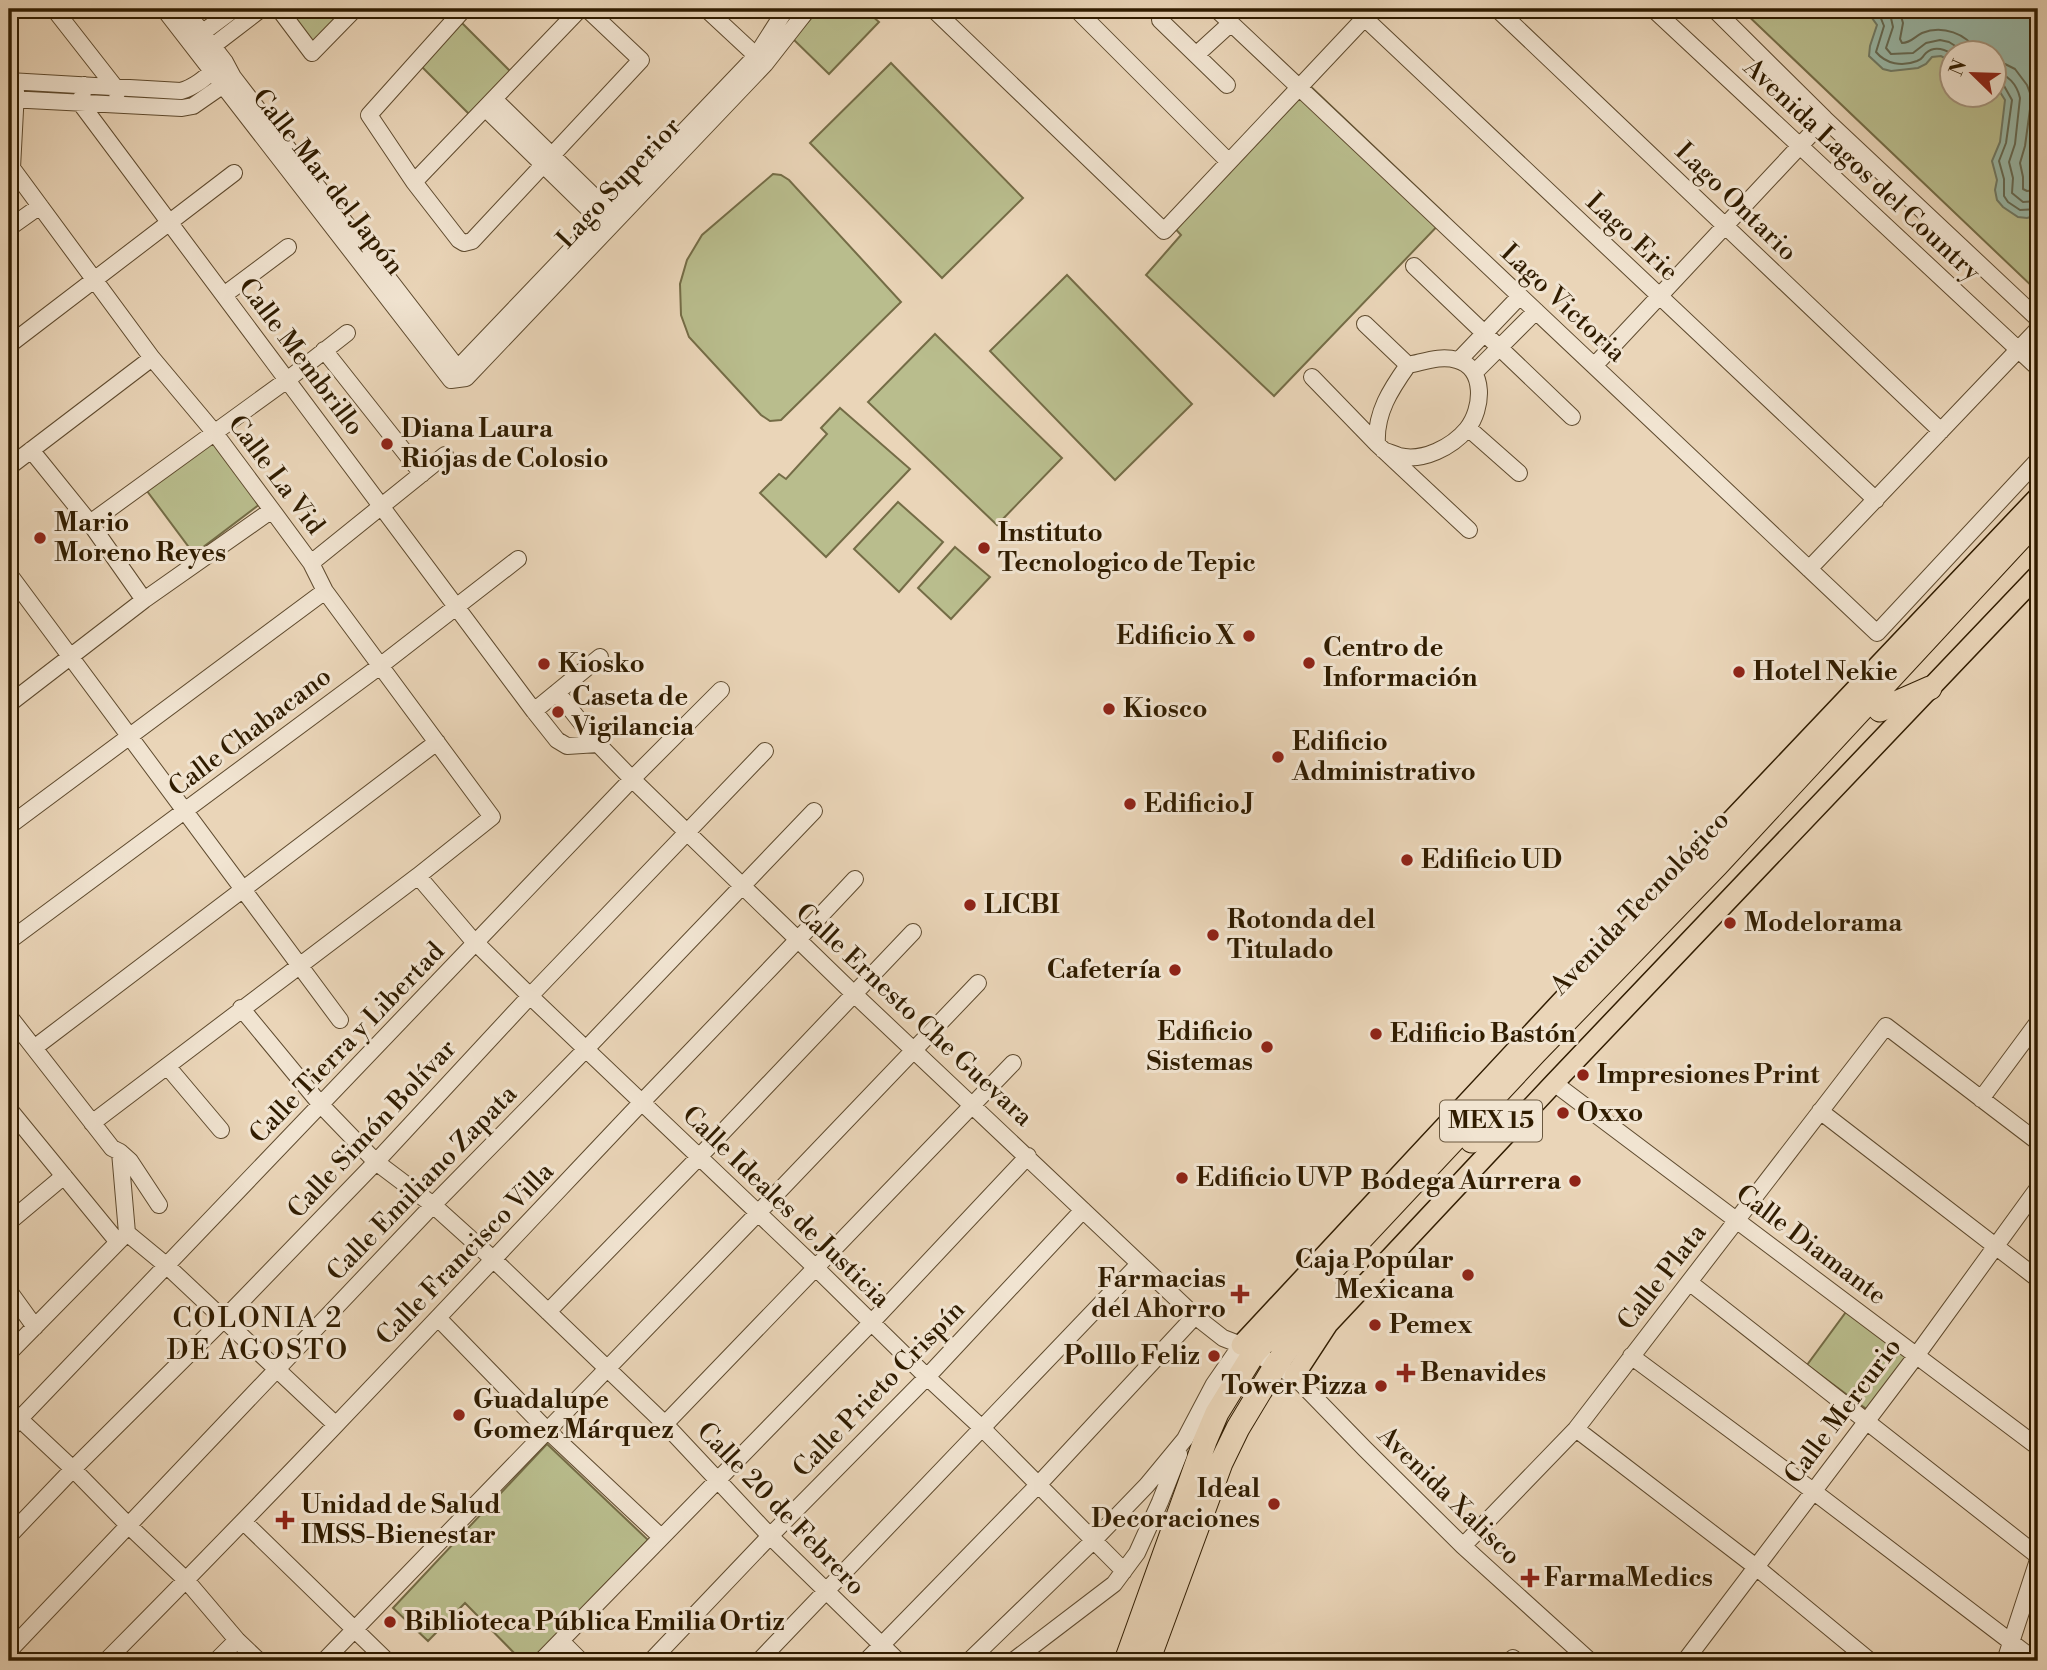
<svg xmlns="http://www.w3.org/2000/svg" width="2047" height="1670" viewBox="0 0 2047 1670" font-family="'Libre Bodoni',serif">
	<rect width="100%" height="100%" fill="#ead5b8"/>
	<filter id="stains"><feTurbulence type="fractalNoise" baseFrequency=".00286" numOctaves="4"/><feColorMatrix values="0 0 0 0 .2 0 0 0 0 .09 0 0 0 0 .02 0 0 0 .5 -.17"/></filter>
	<radialGradient id="worn" r=".72"><stop offset=".6" stop-color="#630" stop-opacity="0"/><stop offset="1" stop-color="#630" stop-opacity=".3"/></radialGradient>
	<!-- green -->
	<path fill="#b9bd8d" stroke="#746c46" stroke-width="2" fill-rule="evenodd" d="M285 9H354L316 49Z
		M819 9H864L879 22 829 74 793 39Z
		M1741 9H2038V292ZM1952 52H1994V94H1952Z
		M459 20 514 75 473 118 418 63Z
		M891 63 1023 198 942 278 810 143Z
		M1307 83 1447 216 1274 396 1146 275 1181 235 1172 225Z
		M773 174 781 175 789 180 901 302 781 420 770 421 761 415 689 337 681 315 680 284 687 260 702 235Z
		M1067 275 1192 404 1115 480 990 351Z
		M935 334 1062 458 997 525 868 402Z
		M840 408 910 469 826 557 760 493 779 474 786 479 827 434 821 428Z
		M213 441 260 504 194 554 147 491Z
		M898 502 943 542 899 592 854 549Z
		M955 547 990 577 951 619 918 588Z
		M1846 1312 1908 1359 1869 1411 1807 1365Z
		M547 1444 648 1540 531 1661H522L465 1603 428 1641 393 1608Z"/>
	<!-- water -->
	<path fill="#99b9a9" stroke="#6f7a65" stroke-width="2" d="M1873 9H2038V215L2027 218 2018 217 2003 207 1997 200 1995 190 1997 180 1992 161 2000 142 2005 100 1995 84 1994 52H1952V62L1941 56 1932 57 1926 64 1918 68 1891 71 1883 69 1869 56 1870 46 1877 25 1872 18Z"/>
	<g fill="none" stroke-linecap="round" stroke-linejoin="round">
		<!-- shore -->
		<path stroke="#646a54" stroke-width="2" d="M1880 9V16L1884 26 1876 52C1886 64 1902 67 1917 61 1924 58 1921 58 1926 53 1934 46 1944 49 1952 54
			M1889 9 1893 27 1886 48 1891 54 1913 53 1926 43 1940 40 1949 42 1965 52
			M1899 9 1903 23 1900 39 1902 43C1911 43 1914 37 1922 33 1942 25 1967 33 1977 52
			M1994 62 2005 64 2015 69 2027 85 2030 93 2031 102 2025 146 2020 163 2023 177V189L2027 191 2038 190
			M1994 73C2008 73 2017 85 2020 98L2015 144 2009 162 2013 178 2012 193 2023 202 2038 201
			M1994 82 2003 84 2012 100 2006 143 1999 161 2004 179V196L2008 202 2020 210 2038 209"/>
		<defs>
			<path id="minor" d="M54 9 115 87 117 93
				M164 9 451 380 466 378 765 64 808 9
				M184 9 225 62 233 77 462 374
				M279 9 312 53 355 9
				M464 9 369 115 414 182 459 240 464 243 472 241 641 60 587 9
				M706 9 763 62
				M933 9 1164 231 1373 9
				M1076 9 1229 162
				M1216 9 1877 633 2038 460
				M1355 9 1876 500
				M1497 9 1941 431
				M1653 9 2038 368
				M1714 9 1825 119 2038 319
				M1160 20 1227 85
				M194 39 234 9
				M205 52 261 9
				M1196 55 1231 23
				M9 81 181 91C196 87 208 75 220 65
				M84 85 81 104 534 711 557 740 567 746 598 744
				M9 99 182 108 193 106 229 81
				M494 99 616 218
				M485 108 606 226
				M12 168 152 358 214 432 272 510 311 563 325 591 492 817 418 876 92 1123
				M9 169 12 168 16 91
				M414 182 580 9
				M9 228 40 206
				M1414 266 1572 417
				M224 295 288 247
				M1365 324 1408 365
				M9 345 234 173
				M324 350 422 474
				M1459 360 1520 296
				M1594 366 1825 119
				M457 369 756 56 786 9
				M1474 373 1536 311
				M1312 377 1377 444 1469 530
				M1468 428 1519 473
				M1377 444C1375 413 1391 389 1408 365 1424 362 1440 355 1457 360 1486 368 1483 409 1467 429 1452 447 1423 462 1399 456 1394 454 1388 452 1383 450
				M31 450 90 523 144 600
				M9 467 152 358
				M90 523 287 380 347 333
				M311 563 445 455
				M1809 569 2038 329
				M9 574 340 1020
				M557 692 598 744 632 779 854 994 1195 1316 1223 1338 1241 1345 1294 1376 1365 1449 1463 1546 1590 1661
				M9 704 144 600 272 510
				M534 711 600 657
				M9 826 325 591
				M418 876 470 937 530 996 816 1268 927 1377 983 1429 1124 1571
				M9 941 380 666 518 559
				M241 1008 321 1105 376 1162 433 1205 494 1260 665 1424 770 1536 898 1661
				M9 1016 112 1148 120 1152 127 1233
				M34 1048 437 742
				M167 1066 221 1130
				M1554 1083C1716 1203 1876 1327 2038 1447
				M1981 1099 2038 1022
				M9 1109 117 1241
				M1820 1111 2038 1279
				M120 1152 130 1161 159 1205
				M9 1222 64 1176
				M127 1233 167 1266 335 1424
				M1689 1282 2038 1556
				M9 1291 35 1327
				M548 1312 699 1157 913 932
				M439 1319 547 1430 661 1537
				M9 1353 125 1235
				M1631 1356 1813 1491 2036 1661
				M9 1409 73 1469 128 1525 186 1580 237 1640 259 1661
				M665 1424 1013 1063
				M1576 1429 1756 1567 1870 1661
				M9 1430 632 779 721 690
				M244 1522 387 1661
				M9 1536 73 1469 224 1319 376 1162 530 996 765 751
				M1463 1546 1576 1429 1886 1026 2038 1142
				M561 1641 581 1661
				M9 1651 433 1205 586 1049 814 811
				M106 1661C288 1478 464 1290 641 1103 713 1028 785 954 855 879
				M216 1661 237 1640
				M324 1661 758 1213 978 983
				M541 1661 871 1323 1028 1156
				M651 1661 770 1536 927 1377 1083 1210
				M759 1661 1139 1264
				M866 1661 1038 1485 1195 1316
				M969 1661 1093 1541 1147 1485 1185 1439 1214 1384 1241 1345
				M1013 1661 1114 1584 1137 1553 1160 1502 1179 1454
				M1512 1661 1513 1658
				M1685 1661 1916 1356 2038 1188
				M2005 1661 2038 1560"/>
			<path id="major" d="M1241 1345 1667 888 2038 497
				M1294 1376 1328 1324 1554 1083 2038 575"/>
			<path id="highway" d="M1880 710 1930 688
				M1472 1141 1514 1127
				M1126 1661 1205 1441 1217 1413 1254 1353 1535 1053 1717 865 2038 519
				M1148 1661 1221 1463 1238 1428 1276 1365 1312 1314 1331 1294"/>
		</defs>
		<!-- minor casing -->
		<use href="#minor" stroke="#5e4a2e" stroke-width="18"/>
		<!-- major casing -->
		<use href="#major" stroke="#301c00" stroke-width="22"/>
		<!-- highway casing -->
		<use href="#highway" stroke="#301c00" stroke-width="25"/>
		<!-- minor -->
		<use href="#minor" stroke="#f1e4d1" stroke-width="16"/>
		<!-- major -->
		<use href="#major" stroke="#ead5b8" stroke-width="19"/>
		<!-- highway -->
		<use href="#highway" stroke="#ead5b8" stroke-width="23"/>
	</g>
	<!-- markers -->
	<g fill="#8f2418" stroke="#f1e4d1" stroke-width="2.5">
		<circle cx="387" cy="444" r="7"/>
		<circle cx="40" cy="538" r="7"/>
		<circle cx="984" cy="548" r="7"/>
		<circle cx="1249" cy="636" r="7"/>
		<circle cx="1309" cy="663" r="7"/>
		<circle cx="544" cy="664" r="7"/>
		<circle cx="1739" cy="672" r="7"/>
		<circle cx="1109" cy="709" r="7"/>
		<circle cx="558" cy="712" r="7"/>
		<circle cx="1278" cy="757" r="7"/>
		<circle cx="1130" cy="804" r="7"/>
		<circle cx="1407" cy="860" r="7"/>
		<circle cx="970" cy="905" r="7"/>
		<circle cx="1730" cy="923" r="7"/>
		<circle cx="1213" cy="935" r="7"/>
		<circle cx="1175" cy="970" r="7"/>
		<circle cx="1376" cy="1034" r="7"/>
		<circle cx="1267" cy="1047" r="7"/>
		<circle cx="1583" cy="1075" r="7"/>
		<circle cx="1563" cy="1113" r="7"/>
		<circle cx="1182" cy="1178" r="7"/>
		<circle cx="1575" cy="1181" r="7"/>
		<circle cx="1468" cy="1275" r="7"/>
		<path d="M1236.5 1283.5h7v7h7v7h-7v7h-7v-7h-7v-7h7z"/>
		<circle cx="1375" cy="1325" r="7"/>
		<circle cx="1214" cy="1356" r="7"/>
		<path d="M1402.5 1362.5h7v7h7v7h-7v7h-7v-7h-7v-7h7z"/>
		<circle cx="1381" cy="1386" r="7"/>
		<circle cx="459" cy="1415" r="7"/>
		<circle cx="1274" cy="1504" r="7"/>
		<path d="M281.5 1509.5h7v7h7v7h-7v7h-7v-7h-7v-7h7z"/>
		<path d="M1526.5 1567.5h7v7h7v7h-7v7h-7v-7h-7v-7h7z"/>
		<circle cx="390" cy="1622" r="7"/>
	</g>
	<g text-anchor="middle" dominant-baseline="central" stroke-width="6" stroke-linejoin="round" paint-order="stroke">
		<!-- shield labels -->
		<rect fill="#f1e4d1" stroke="#6a583f" stroke-width="2" x="1440" y="1100.5" width="102" height="41" rx="5"/>
		<g font-size="24" font-weight="bold" fill="#301c00">
			<text x="1491" y="1121">MEX 15</text>
		</g>
		<!-- street labels -->
		<g font-size="26" fill="#301c00" stroke="#f1e4d1">
			<text transform="translate(1862 170) rotate(43)">Avenida Lagos del Country</text>
			<text transform="translate(328 182) rotate(52)">Calle Mar del Japón</text>
			<text transform="translate(619 183) rotate(-47)">Lago Superior</text>
			<text transform="translate(1736 202) rotate(44)">Lago Ontario</text>
			<text transform="translate(1632 237) rotate(43)">Lago Erie</text>
			<text transform="translate(1563 303) rotate(43)">Lago Victoria</text>
			<text transform="translate(301 357) rotate(53)">Calle Membrillo</text>
			<text transform="translate(276 475) rotate(53)">Calle La Vid</text>
			<text transform="translate(250 732) rotate(-37)">Calle Chabacano</text>
			<text transform="translate(1640 903) rotate(-46)">Avenida Tecnológico</text>
			<text transform="translate(914 1015) rotate(43)">Calle Ernesto Che Guevara</text>
			<text transform="translate(347 1043) rotate(-46)">Calle Tierra y Libertad</text>
			<text transform="translate(372 1129) rotate(-47)">Calle Simón Bolívar</text>
			<text transform="translate(422 1183) rotate(-46)">Calle Emiliano Zapata</text>
			<text transform="translate(786 1207) rotate(44)">Calle Ideales de Justicia</text>
			<text transform="translate(1811 1245) rotate(37)">Calle Diamante</text>
			<text transform="translate(465 1254) rotate(-46)">Calle Francisco Villa</text>
			<text transform="translate(1662 1277) rotate(-52)">Calle Plata</text>
			<text transform="translate(879 1389) rotate(-46)">Calle Prieto Crispín</text>
			<text transform="translate(1843 1411) rotate(-53)">Calle Mercurio</text>
			<text transform="translate(1449 1496) rotate(44)">Avenida Xalisco</text>
			<text transform="translate(781 1509) rotate(46)">Calle 20 de Febrero</text>
		</g>
		<!-- poi labels -->
		<g font-size="26" font-weight="bold" fill="#301c00" stroke="#f1e4d1" text-anchor="start">
			<text x="401" y="429">Diana Laura<tspan x="401" dy="30">Riojas de Colosio</tspan></text>
			<text x="54" y="523">Mario<tspan x="54" dy="30">Moreno Reyes</tspan></text>
			<text x="998" y="533">Instituto<tspan x="998" dy="30">Tecnologico de Tepic</tspan></text>
			<text x="1235" y="636" text-anchor="end">Edificio X</text>
			<text x="1323" y="648">Centro de<tspan x="1323" dy="30">Información</tspan></text>
			<text x="558" y="664">Kiosko</text>
			<text x="1753" y="672">Hotel Nekie</text>
			<text x="572" y="697">Caseta de<tspan x="572" dy="30">Vigilancia</tspan></text>
			<text x="1123" y="709">Kiosco</text>
			<text x="1292" y="742">Edificio<tspan x="1292" dy="30">Administrativo</tspan></text>
			<text x="1144" y="804">Edificio J</text>
			<text x="1421" y="860">Edificio UD</text>
			<text x="984" y="905">LICBI</text>
			<text x="1227" y="920">Rotonda del<tspan x="1227" dy="30">Titulado</tspan></text>
			<text x="1744" y="923">Modelorama</text>
			<text x="1161" y="970" text-anchor="end">Cafetería</text>
			<text x="1253" y="1032" text-anchor="end">Edificio<tspan x="1253" dy="30">Sistemas</tspan></text>
			<text x="1390" y="1034">Edificio Bastón</text>
			<text x="1597" y="1075">Impresiones Print</text>
			<text x="1577" y="1113">Oxxo</text>
			<text x="1196" y="1178">Edificio UVP</text>
			<text x="1561" y="1181" text-anchor="end">Bodega Aurrera</text>
			<text x="1454" y="1260" text-anchor="end">Caja Popular<tspan x="1454" dy="30">Mexicana</tspan></text>
			<text x="1226" y="1279" text-anchor="end">Farmacias<tspan x="1226" dy="30">del Ahorro</tspan></text>
			<text x="1389" y="1325">Pemex</text>
			<text x="1200" y="1356" text-anchor="end">Polllo Feliz</text>
			<text x="1420" y="1373">Benavides</text>
			<text x="1367" y="1386" text-anchor="end">Tower Pizza</text>
			<text x="473" y="1400">Guadalupe<tspan x="473" dy="30">Gomez Márquez</tspan></text>
			<text x="1260" y="1489" text-anchor="end">Ideal<tspan x="1260" dy="30">Decoraciones</tspan></text>
			<text x="301" y="1505">Unidad de Salud<tspan x="301" dy="30">IMSS-Bienestar</tspan></text>
			<text x="1544" y="1578">FarmaMedics</text>
			<text x="404" y="1622">Biblioteca Pública Emilia Ortiz</text>
		</g>
		<!-- neighbourhood labels -->
		<g font-size="28" letter-spacing="2" fill="#301c00" stroke="#f1e4d1">
			<text x="258" y="1318">COLONIA 2<tspan x="258" dy="32">DE AGOSTO</tspan></text>
		</g>
	</g>
	<!-- margin -->
	<rect width="2047" height="1670" fill="none" stroke="#ead5b8" stroke-width="35"/>
	<rect x="10" y="10" width="2026" height="1649" fill="none" stroke="#301c00" stroke-width="3.5"/>
	<rect x="18" y="18" width="2012" height="1635" fill="none" stroke="#301c00" stroke-width="2"/>
	<!-- north arrow -->
	<g transform="translate(1973 74) rotate(293)"><circle r="33" fill="#f1e4d1" stroke="#a4947d" stroke-width="2"/>
	<path d="M0-5L12 26L0 18L-12 26Z" fill="#8f2418"/>
	<text y="-10" font-size="19" font-weight="bold" text-anchor="middle" fill="#301c00">N</text>
	</g>
	<rect width="100%" height="100%" filter="url(#stains)"/>
	<rect width="100%" height="100%" fill="url(#worn)"/>
</svg>
